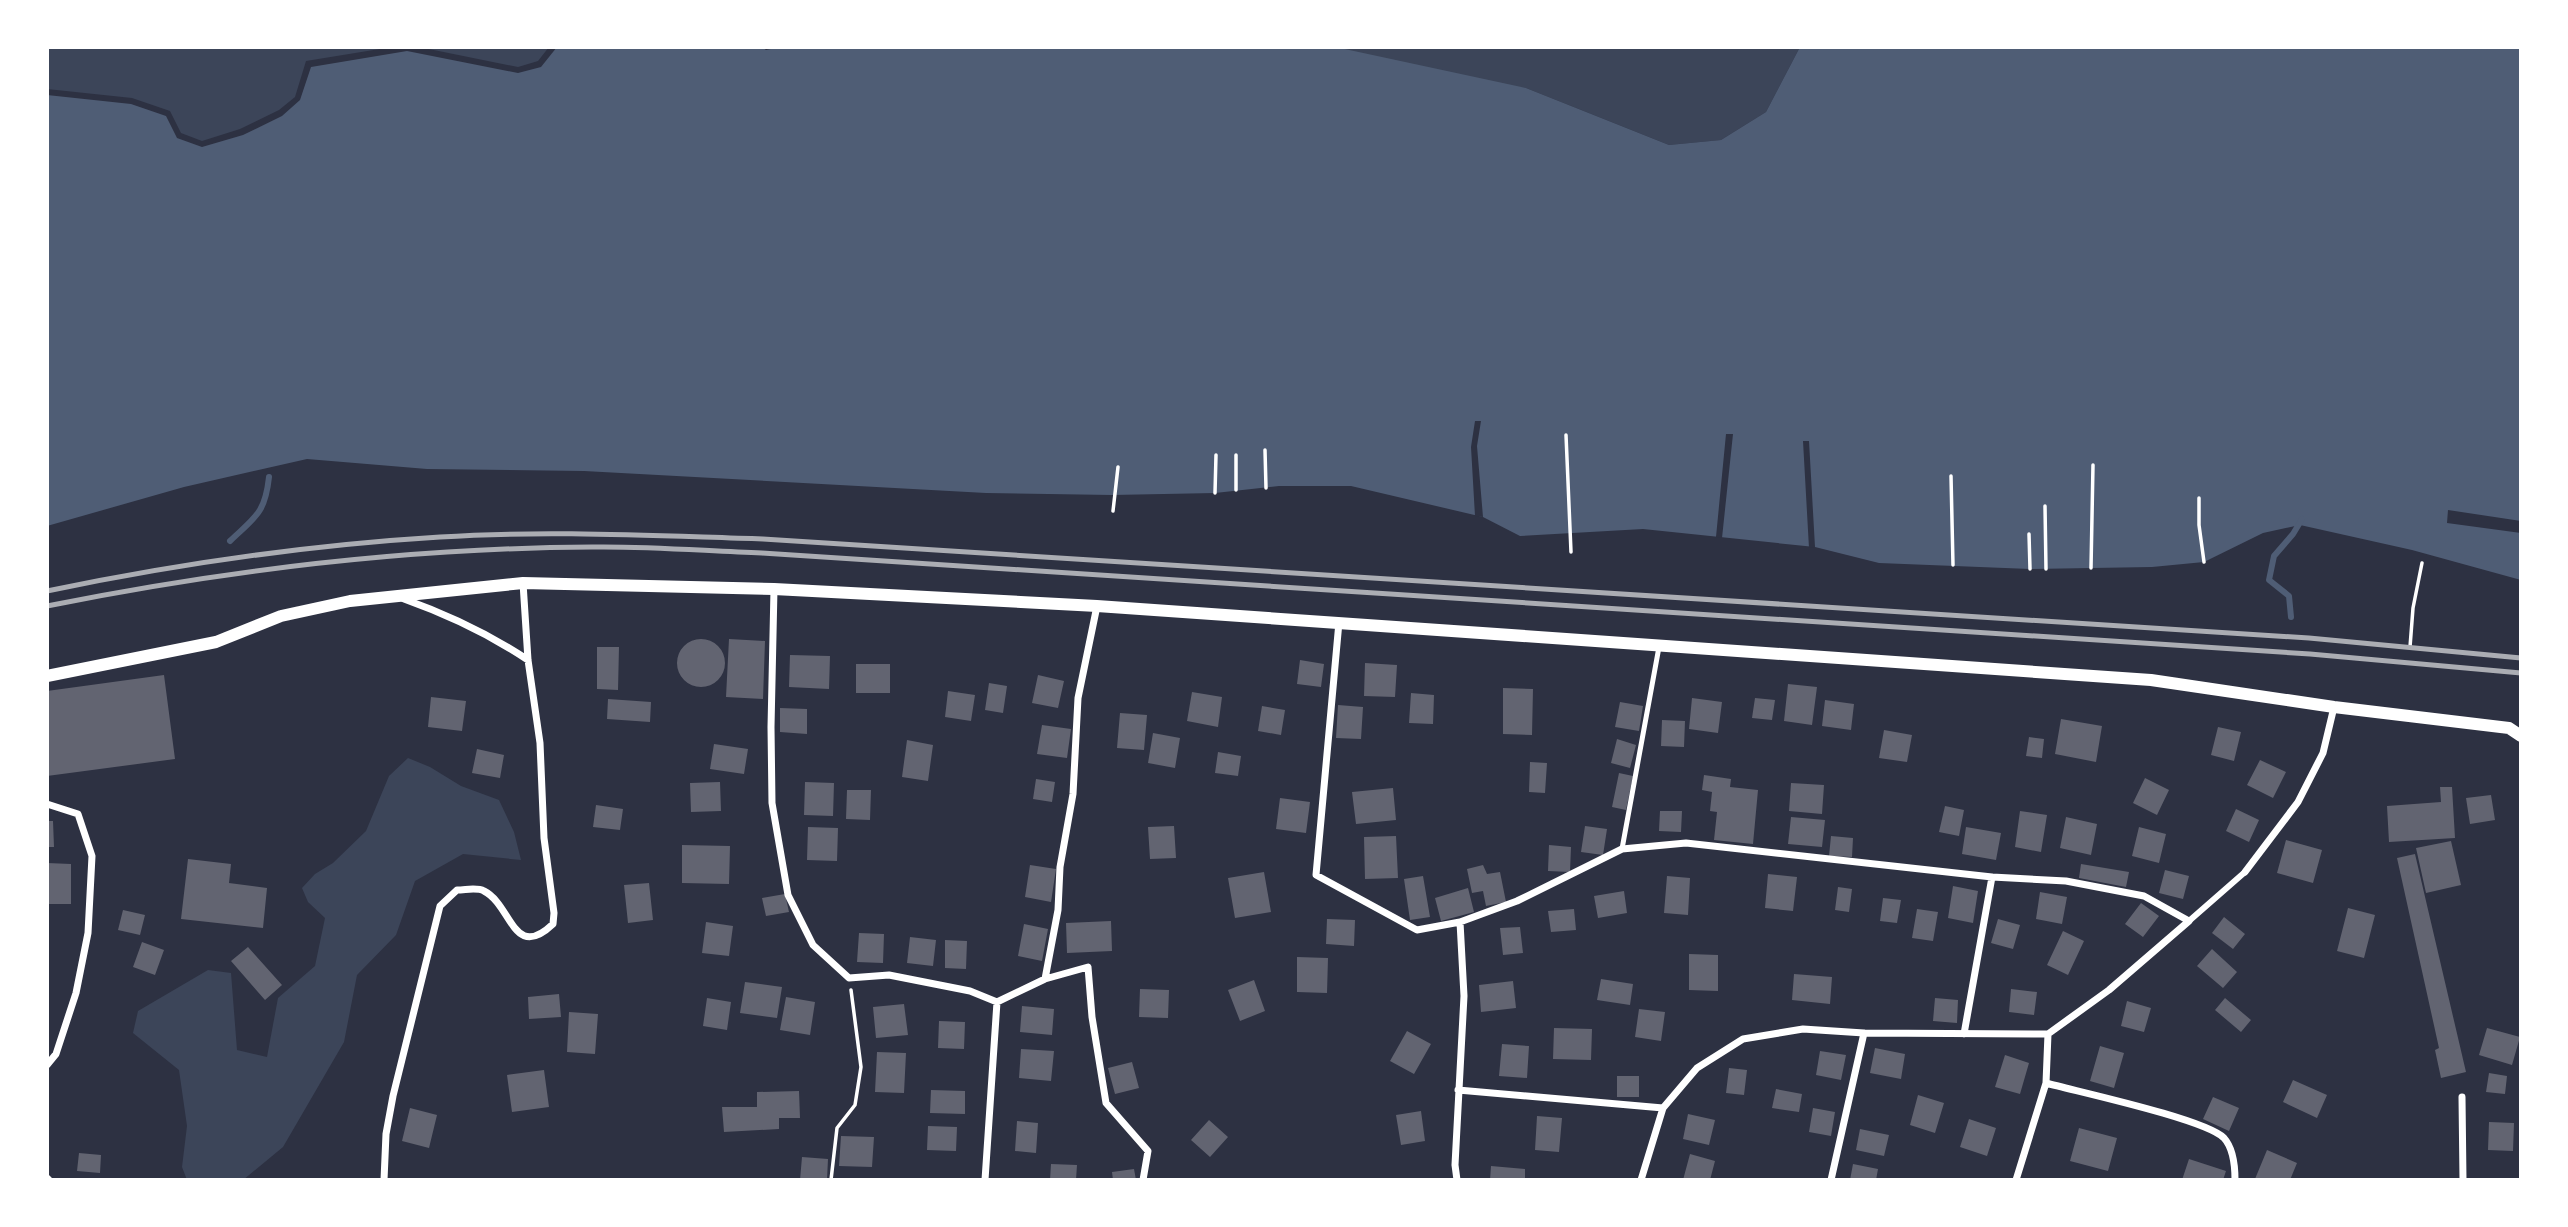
<svg xmlns="http://www.w3.org/2000/svg" width="2568" height="1227" viewBox="0 0 2568 1227" font-family="'PT Sans',sans-serif">
	<rect width="100%" height="100%" fill="#2d3142"/>
	<!-- green -->
	<path fill="#3c4559" d="M47 47H392L306 61 295 97 279 110 240 129 202 141 181 133 170 111 132 98 47 89Z
		M419 47H549L538 61 518 67Z
		M1017 47H1800L1766 112 1721 140 1669 145 1526 88Z
		M408 758 430 767 461 786 499 800 514 832 521 860 463 854 415 881 396 935 357 975 344 1042 283 1147 243 1180H187L182 1167 187 1126 179 1070 133 1033 138 1011 208 970 231 973 237 1050 267 1057 278 998 315 966 325 918 308 902 302 888 315 874 333 863 366 831 389 776Z"/>
	<!-- water -->
	<path fill="#4f5d75" d="M557 47H762L766 50 780 47 1340 48 1526 88 1669 145 1721 140 1766 112 1800 47H2521V580L2412 550 2300 525 2263 533 2204 562 2152 567 2030 569 1879 563 1815 547 1643 529 1520 536 1483 517 1351 486H1279L1215 493 1112 495 986 493 584 471 427 469 307 459 184 487 47 526V95L131 104 166 116 177 138 202 147 243 135 282 116 300 100 311 67 407 51 518 73 541 67Z"/>
	<!-- pier -->
	<path fill="#2d3142" d="M1475 421H1481L1477 446 1483 517 1475 516 1471 447Z
		M1726 434H1733L1722 538 1716 537Z
		M1803 441H1809L1815 547 1809 548Z
		M2448 510 2521 521V533L2447 523Z"/>
	<g fill="none" stroke-linecap="round" stroke-linejoin="round">
		<!-- stream -->
		<path stroke="#4f5d75" stroke-width="6" d="M230 541C255 517 265 514 269 477
			M2291 617 2289 596 2269 580 2274 556 2293 534 2302 519"/>
	</g>
	<!-- building -->
	<path fill="#626471" d="M677 663a24 24 0 1 1 48 0a24 24 0 1 1-48 0Z
		M729 639 765 641 763 699 726 697Z
		M597 647H619L618 690 597 689Z
		M790 655 830 656 829 689 789 687Z
		M1300 660 1324 664 1321 687 1297 684Z
		M1365 663 1397 665 1395 697 1364 696Z
		M856 664H890V693H856Z
		M164 675 175 759 47 776V691Z
		M1038 675 1064 681 1058 708 1032 703Z
		M989 683 1007 686 1003 713 985 710Z
		M1788 684 1817 687 1812 725 1784 721Z
		M1503 688 1533 689 1532 735 1503 734Z
		M948 691 975 695 971 721 945 717Z
		M1192 692 1222 697 1218 727 1187 721Z
		M1411 693 1434 695 1433 724 1409 723Z
		M431 697 466 701 462 731 428 727Z
		M1692 698 1722 702 1718 733 1689 729Z
		M1755 698 1775 700 1772 720 1752 718Z
		M608 699 651 702 650 722 607 719Z
		M1825 700 1854 704 1851 730 1822 726Z
		M1620 702 1643 706 1639 731 1615 727Z
		M1338 705 1363 707 1361 739 1336 738Z
		M1262 706 1285 710 1281 735 1258 731Z
		M780 708 807 709V734L780 732Z
		M1120 713 1147 715 1144 750 1117 748Z
		M2061 719 2102 726 2096 762 2055 754Z
		M1662 720 1685 721 1684 747 1661 746Z
		M1042 725 1071 729 1067 758 1037 754Z
		M2218 727 2241 732 2234 761 2211 755Z
		M1884 730 1912 735 1907 762 1879 758Z
		M1153 733 1180 738 1175 768 1148 763Z
		M2029 737 2044 739 2042 758 2026 756Z
		M1617 739 1636 745 1630 768 1611 763Z
		M907 740 933 745 928 781 902 777Z
		M714 744 748 749 744 774 710 769Z
		M477 749 504 755 500 778 472 773Z
		M1218 752 1241 756 1238 776 1215 773Z
		M2260 760 2286 772 2273 798 2247 785Z
		M1530 762 1547 763 1545 793 1529 792Z
		M1619 773 1633 776 1626 810 1612 807Z
		M1704 775 1731 779 1730 787 1758 790 1753 844 1714 840 1717 812 1710 811 1712 792 1702 790Z
		M2145 778 2169 790 2157 815 2133 803Z
		M1036 779 1055 782 1052 802 1033 799Z
		M720 782 721 811 691 812 690 783Z
		M805 782 834 783 833 816 804 815Z
		M1791 783 1824 785 1822 814 1789 811Z
		M2440 787H2452L2455 838 2389 842 2387 806 2441 802Z
		M1393 788 1396 820 1356 824 1352 792Z
		M847 790H871L870 820 846 819Z
		M2491 795 2495 820 2470 824 2466 798Z
		M1280 798 1310 802 1306 833 1276 829Z
		M596 805 623 809 620 830 593 827Z
		M1945 806 1964 810 1959 836 1939 832Z
		M2236 809 2259 820 2249 842 2226 831Z
		M1660 811H1682L1681 832 1659 831Z
		M2020 811 2047 815 2041 852 2015 847Z
		M1791 817 1825 820 1822 847 1788 844Z
		M2066 817 2097 824 2091 855 2060 848Z
		M47 821H53L54 847H47Z
		M1174 826 1176 858 1150 859 1148 827Z
		M1585 826 1607 829 1603 855 1581 852Z
		M808 827 838 828 837 861 807 860Z
		M1966 827 2001 833 1996 860 1962 854Z
		M2139 827 2166 834 2159 863 2132 856Z
		M1396 836 1398 878 1365 879 1364 837Z
		M1831 836 1853 838 1852 857 1829 856Z
		M2286 840 2322 850 2313 883 2277 873Z
		M2451 841 2461 885 2426 893 2416 848Z
		M682 845 730 846 729 884 682 883Z
		M1549 845 1571 847 1570 872 1548 871Z
		M2415 854 2466 1072 2441 1078 2435 1050 2439 1048 2397 858Z
		M188 859 231 864 229 883 267 888 263 928 181 919Z
		M47 863 71 864V904H47Z
		M2081 864 2129 872 2126 887 2079 878Z
		M1030 865 1056 869 1051 902 1025 897Z
		M1483 865 1487 874 1500 872 1506 902 1486 906 1483 891 1472 893 1467 869Z
		M2165 870 2189 876 2183 899 2159 893Z
		M1264 872 1271 912 1235 918 1228 878Z
		M1768 874 1797 877 1793 911 1765 908Z
		M1423 876 1430 917 1410 920 1404 879Z
		M1667 876 1690 878 1688 915 1664 913Z
		M649 883 653 920 628 923 624 885Z
		M1953 886 1978 891 1973 923 1948 918Z
		M1838 887 1852 889 1849 912 1835 910Z
		M1468 888 1474 912 1441 921 1435 898Z
		M1624 891 1627 913 1598 918 1594 896Z
		M2040 892 2067 897 2062 924 2036 919Z
		M785 894 789 912 766 916 762 898Z
		M1883 898 1901 900 1897 923 1880 921Z
		M2141 903 2159 916 2143 937 2125 924Z
		M2348 908 2375 915 2364 958 2337 951Z
		M1574 909 1576 930 1551 932 1548 911Z
		M1917 909 1938 912 1933 941 1912 938Z
		M123 910 145 915 140 935 118 930Z
		M2224 917 2245 934 2233 949 2212 933Z
		M1327 919 1355 920 1354 946 1326 944Z
		M1998 919 2020 925 2013 949 1991 943Z
		M1111 921 1112 951 1067 953 1066 923Z
		M706 922 733 926 729 956 702 953Z
		M1024 924 1048 929 1042 961 1018 956Z
		M1520 927 1523 953 1503 955 1500 928Z
		M2063 931 2084 941 2068 975 2047 965Z
		M859 933 884 934 883 963 857 962Z
		M910 937 936 940 933 966 907 963Z
		M945 940 967 941 966 969 945 968Z
		M142 942 164 950 155 975 133 967Z
		M248 947 282 985 265 1000 231 961Z
		M2212 949 2237 972 2223 988 2197 966Z
		M1689 954 1718 955V991L1689 990Z
		M1297 957 1328 958 1327 993 1297 992Z
		M1794 974 1832 977 1830 1004 1792 1000Z
		M1601 979 1633 984 1630 1005 1597 1000Z
		M1254 980 1265 1011 1240 1021 1228 990Z
		M1513 981 1516 1008 1481 1012 1479 985Z
		M745 982 782 987 777 1018 740 1013Z
		M1140 989 1169 990 1168 1018 1139 1017Z
		M2011 989 2037 992 2034 1015 2009 1012Z
		M559 994 561 1017 529 1019 528 997Z
		M786 997 815 1002 810 1035 780 1030Z
		M707 998 731 1002 727 1030 703 1026Z
		M1935 998 1958 1000 1957 1023 1933 1021Z
		M2225 998 2251 1020 2241 1032 2215 1010Z
		M2127 1001 2151 1008 2144 1032 2121 1026Z
		M904 1004 908 1035 876 1038 873 1007Z
		M1022 1006 1054 1009 1052 1035 1020 1032Z
		M1639 1009 1665 1012 1661 1041 1635 1037Z
		M569 1012 598 1014 595 1054 567 1052Z
		M939 1021 965 1022 964 1049 938 1048Z
		M1554 1028 1592 1029 1591 1060 1553 1059Z
		M2487 1028 2520 1037 2512 1065 2479 1055Z
		M1407 1031 1431 1044 1414 1074 1390 1061Z
		M1502 1044 1529 1046 1527 1078 1499 1076Z
		M2100 1046 2124 1053 2114 1088 2090 1081Z
		M1875 1048 1905 1054 1901 1079 1870 1073Z
		M1021 1049 1054 1051 1051 1081 1019 1078Z
		M1820 1051 1846 1055 1841 1080 1816 1075Z
		M877 1052 906 1053 904 1093 875 1092Z
		M2005 1055 2029 1063 2020 1094 1995 1087Z
		M1132 1062 1139 1088 1115 1094 1108 1068Z
		M1729 1068 1747 1070 1744 1095 1726 1093Z
		M544 1070 549 1107 512 1112 507 1075Z
		M2489 1073 2507 1076 2505 1094 2486 1092Z
		M1617 1076H1639V1097H1617Z
		M2293 1080 2327 1095 2317 1118 2283 1102Z
		M1776 1089 1802 1094 1799 1112 1772 1108Z
		M931 1090 965 1091V1114L930 1113Z
		M799 1091 800 1118H779V1129L724 1132 722 1107H757V1092Z
		M1918 1095 1944 1103 1935 1133 1910 1125Z
		M2213 1097 2239 1108 2229 1131 2203 1119Z
		M410 1108 437 1115 429 1148 402 1141Z
		M1813 1108 1835 1112 1831 1136 1809 1132Z
		M1421 1111 1425 1141 1401 1145 1396 1115Z
		M1688 1114 1715 1120 1709 1145 1683 1139Z
		M1537 1116 1562 1118 1559 1152 1535 1150Z
		M1969 1119 1996 1128 1987 1156 1960 1147Z
		M1209 1120 1228 1137 1210 1157 1191 1140Z
		M1017 1121 1038 1123 1036 1153 1015 1151Z
		M2489 1122 2514 1123 2513 1151 2488 1150Z
		M928 1126 957 1127 956 1151 927 1150Z
		M2079 1128 2117 1138 2108 1171 2070 1161Z
		M1860 1129 1889 1135 1884 1156 1856 1150Z
		M841 1136 874 1137 872 1167 839 1166Z
		M2267 1150 2297 1163 2290 1180 2255 1179Z
		M79 1153 101 1155 100 1173 77 1171Z
		M1690 1154 1715 1161 1710 1180H1683Z
		M802 1157 828 1159 827 1180H800Z
		M2189 1159 2226 1171 2223 1180H2182Z
		M1051 1164 1077 1165 1076 1180H1050Z
		M1853 1164 1878 1169 1876 1180H1850Z
		M1491 1166 1525 1169V1180H1490Z
		M1134 1169 1136 1180H1113L1112 1172Z"/>
	<g fill="none" stroke-linecap="round" stroke-linejoin="round">
		<!-- path -->
		<path stroke="#fff" stroke-width="3.5" d="M1566 435 1571 552
			M1265 450 1266 488
			M1236 455V490
			M1951 476 1953 565
			M1215 493 1216 455
			M2199 498V525L2204 562
			M2045 506 2046 569
			M1113 511 1118 467
			M2029 534 2030 569
			M2091 568 2093 465
			M2410 647 2413 608 2422 563
			M831 1180 837 1128 855 1105 861 1067 851 990"/>
		<!-- service -->
		<path stroke="#fff" stroke-width="5" d="M1622 849 1659 647"/>
		<!-- pedestrian -->
		<path stroke="#fff" stroke-width="6" d="M2189 921 2245 872"/>
		<!-- minor -->
		<path stroke="#fff" stroke-width="7" d="M774 589 771 727 772 803 788 895 813 945 849 978 889 975 970 991 997 1002
			M404 599C449 615 489 634 528 660
			M1097 606 1078 698 1073 794 1060 867 1058 910 1045 979 1088 967 1092 1017 1106 1103 1148 1151 1143 1180
			M1339 622 1316 875 1417 930 1460 922 1464 996 1455 1165 1457 1180
			M47 804 78 814 92 856 88 933 76 993 56 1054 47 1065
			M2245 872 2298 802 2323 753 2334 707
			M1460 922 1517 901 1622 849 1686 843 1992 877 2066 881 2144 896 2189 921 2109 990 2048 1034 2046 1083 2016 1180
			M997 1002 1045 979
			M1964 1034 1992 877
			M2046 1083C2079 1092 2205 1119 2224 1138 2233 1148 2235 1167 2235 1180
			M1458 1090 1663 1108
			M2462 1097 2463 1180
			M47 1178 49 1180
			M384 1180 386 1134 393 1096 440 906 457 890C466 890 477 887 484 891 512 905 513 962 553 924L554 913 544 838 540 743 528 660 523 583
			M985 1180 997 1002
			M1641 1180 1663 1108 1697 1068 1743 1039 1803 1029 1864 1033 2048 1034
			M1831 1180 1864 1033"/>
		<!-- tertiary -->
		<path stroke="#fff" stroke-width="12" d="M47 676 216 642 281 616 350 601 523 583 774 589 1097 606 2151 680 2334 707 2509 728 2521 736"/>
		<!-- rail -->
		<path stroke="#abadb3" stroke-width="5" d="M47 591C177 564 308 545 440 537 548 530 656 536 763 539L2309 638 2521 658
			M47 606C226 570 409 548 592 547 648 546 705 551 762 553L2310 654 2521 673"/>
	</g>
	<!-- border -->
	<rect width="2568" height="1227" fill="none" stroke="#ffffff" stroke-width="98"/>
</svg>
